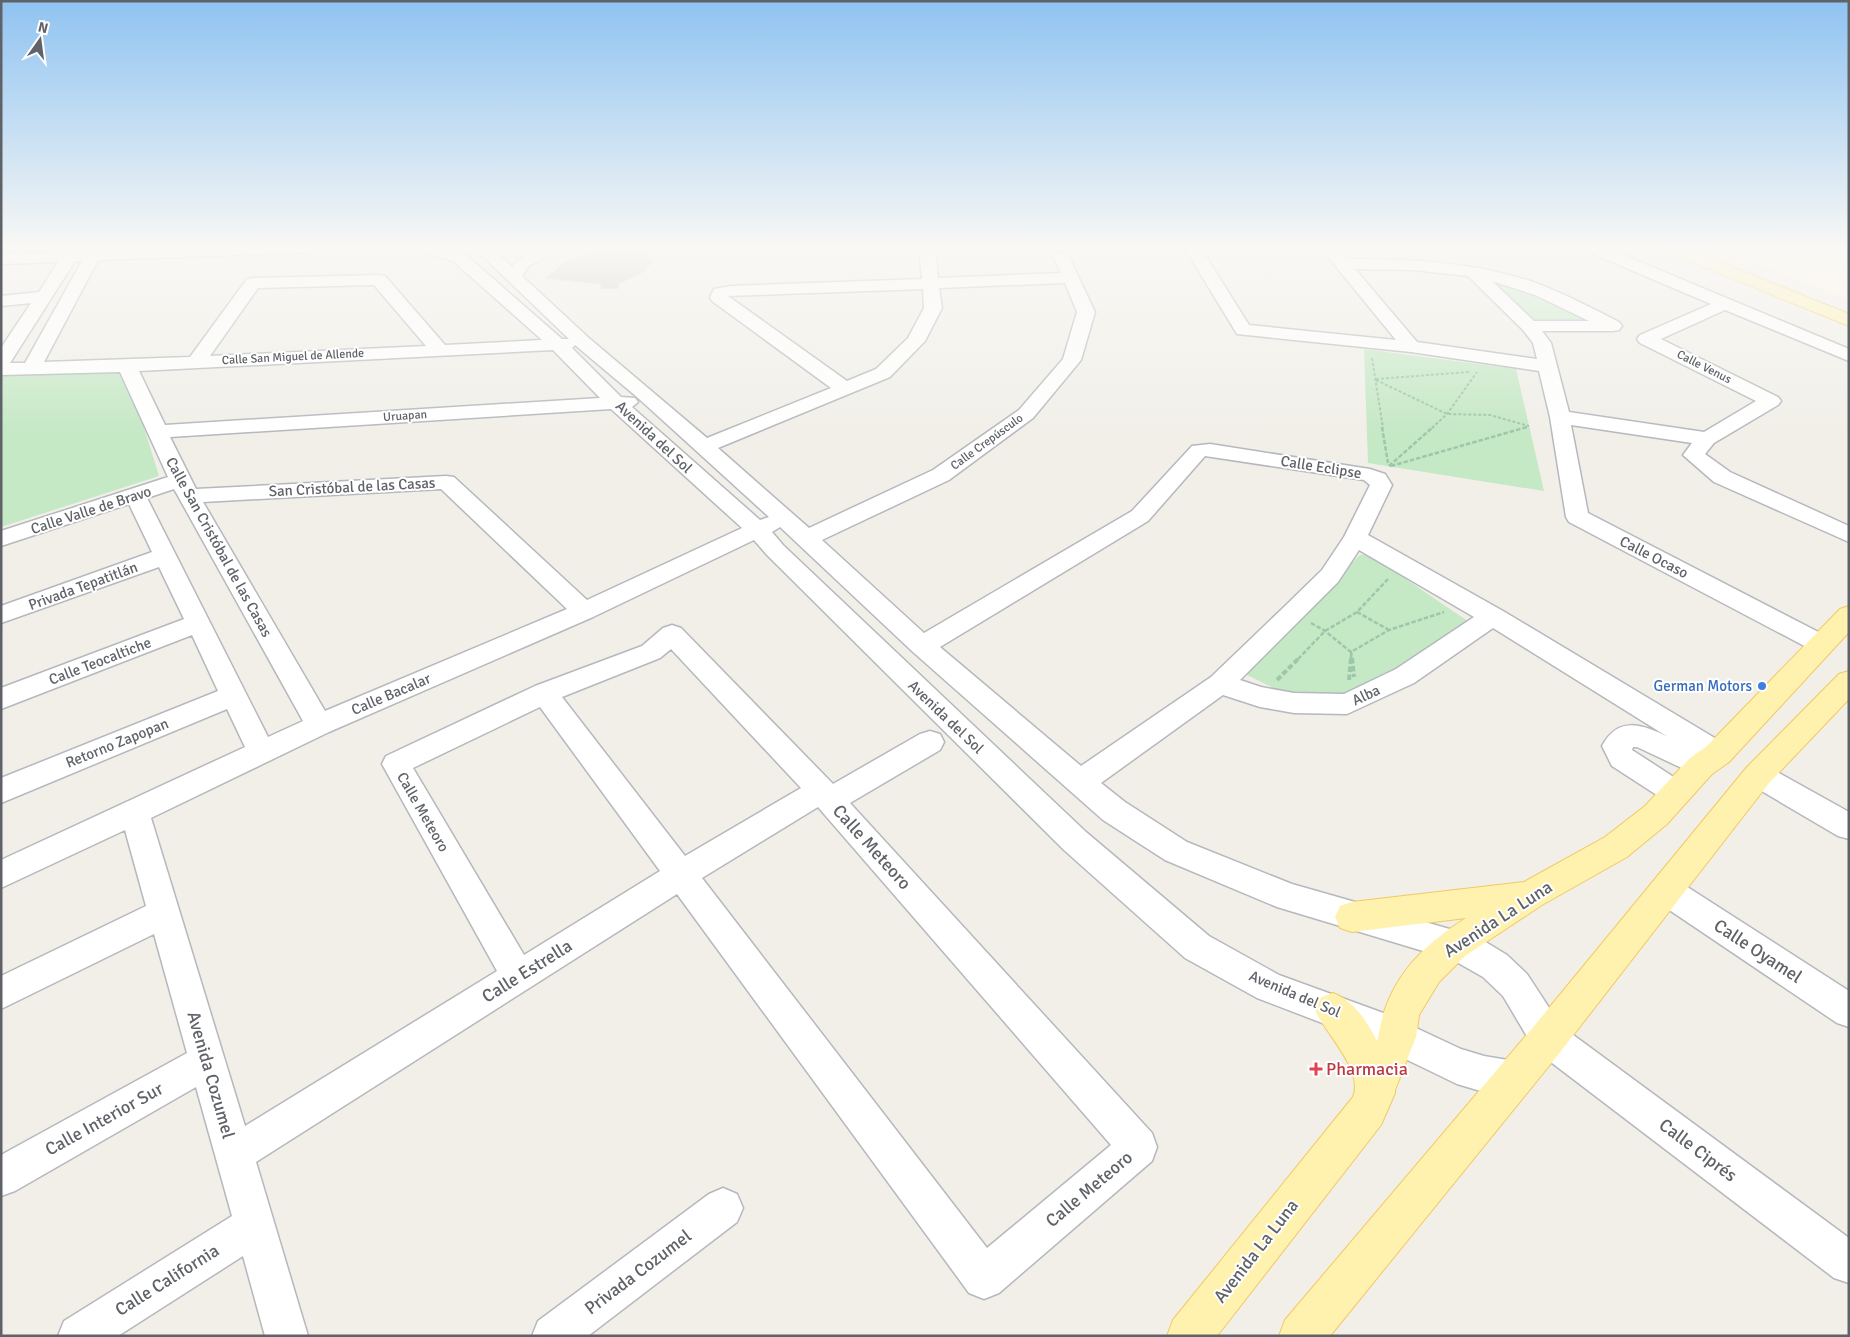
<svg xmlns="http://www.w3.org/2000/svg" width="1850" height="1337" viewBox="0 0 1850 1337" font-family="Signika,sans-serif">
	<rect width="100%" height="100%" fill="#f1efe8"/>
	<!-- commercial -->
	<path fill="#fef7e0" d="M1713 247H1849V300Z"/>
	<!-- green -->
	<path fill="#c5e8c5" d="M1491 281 1520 287 1599 322 1533 321Z
		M1364 349 1516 369 1544 491 1368 463Z
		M127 373 159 476 1 527V378L4 374Z
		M1369 554 1472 624 1345 701 1294 698 1239 671 1360 555Z"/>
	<!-- building -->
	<path fill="#cccac5" stroke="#d6d1c6" d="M609 247H634L645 253 653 261 643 272 618 284 619 288 601 289V284L546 278 564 263Z"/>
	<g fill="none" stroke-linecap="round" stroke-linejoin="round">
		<defs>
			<path id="minor" d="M70 247H87L84 251H88L92 247H109L107 250 181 247H322L320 250 314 252 98 260 44 362 190 357 247 279 253 278 379 275 385 276 445 345 542 340 453 261 415 250 413 247H457L562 339H569L473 247H491L512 267C524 251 542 247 561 247L559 250 529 266 522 276 590 339 707 438 831 388 712 301 710 297 714 289 730 286 922 279 919 247H935L938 278 1061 273 1053 256 1055 253H1067L1095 312 1081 360 1033 418 949 480 822 540 924 633 1132 511 1192 446 1210 444 1370 469 1385 474 1392 485 1368 535 1503 611 1728 746 1732 754 1728 762 1718 765 1714 764 1715 766 1711 774 1701 777 1637 747H1633L1632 750 1686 785 1691 793 1686 801 1676 805 1666 801 1612 766 1602 746C1618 716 1642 724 1668 737L1493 628 1414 683 1347 714 1294 713 1260 707 1223 695 1101 783 1125 802 1187 842 1292 884 1453 930 1484 941 1507 955 1527 974 1561 1026 1849 1238V1283L1834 1278 1535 1050 1503 996 1483 977 1453 960 1277 907 1165 860 1103 820 913 652 780 527 772 532 783 545 1086 832 1209 936 1279 975 1386 1014 1461 1049 1484 1056 1514 1061 1527 1066 1532 1079 1527 1092 1514 1097 1484 1092 1457 1084 1364 1039 1257 998 1185 958 1064 850 767 555 754 540 593 617 329 732 151 818 245 1126 497 971 382 764 386 756 535 686 642 646 663 628 672 625 681 628 833 784 920 734 930 731 940 734 944 742 940 750 850 803 1152 1133 1157 1147 1152 1161 999 1293 984 1299 969 1293 677 894 256 1162 308 1336H265L243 1256 118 1336H58L64 1321 232 1216 196 1087 15 1191 1 1196V1155L187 1053 154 934 1 1009V976L146 906 125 830 1 888V860L245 747 227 709 1 803V778L218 691 192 635 1 709V688L184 619 159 567 1 623V606L152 552 129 504 1 546V531L168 477 120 372 1 375V348L31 303 1 306V296L39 292 58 262 1 264V254L65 252ZM75 261H82L25 363H10ZM1065 283 1077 312 1063 359 1019 410 933 470 809 528 718 448 890 377 925 341 942 308 939 288ZM374 285 426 346 210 356 258 288ZM923 289 924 308 908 338 876 369 847 381 728 296ZM575 345 637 397 769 517 760 520 632 407 638 402 635 398 621 397 572 348ZM553 350 600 398 165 425 139 371ZM611 409 742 528 587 600 454 477 446 476 196 489 170 437ZM1205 456 1364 480 1370 485 1344 537 1322 570 1284 607 1211 677 1081 766 940 647 1148 521ZM174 489 178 496 303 721 268 737 147 498ZM441 489 567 609 325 711 203 502ZM1359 550 1474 617 1396 669 1344 694 1294 693 1261 687 1240 680 1338 582ZM671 649 801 788 685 856 562 697 660 658ZM540 707 660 871 524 955 413 768ZM818 807 1111 1145 987 1248 702 878Z
				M1184 247H1200L1249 325 1396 340 1320 247H1337L1347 259C1411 259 1475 262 1536 283 1565 294 1592 308 1619 322L1622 326 1619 330 1613 331H1542L1551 343 1569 412 1704 432 1756 401 1640 343 1637 339 1640 335 1711 304 1584 250 1582 247H1604L1849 349V361L1725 310 1661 339 1778 397 1781 401 1778 405 1714 443 1705 454 1730 472 1849 526V542L1714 482 1683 455 1692 443 1571 425 1588 513 1830 638 1834 644 1830 650 1821 653 1812 650 1569 522 1566 517 1550 417 1539 371 1411 352 1237 334ZM1355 269 1413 270 1468 276 1523 330 1533 343 1537 359 1417 342ZM1492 281 1535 295 1589 321H1534Z
				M1758 764 1768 767 1849 812V839L1838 836 1748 783 1744 775 1748 767Z
				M1667 877 1678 881 1849 991V1027L1837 1023 1656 901 1651 891 1656 881Z
				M723 1188 737 1194 743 1208 737 1222 588 1336H532L538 1321 709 1194Z"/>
			<path id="major" d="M239 247H262C257 254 246 255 239 254L237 250Z
				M1660 247H1683L1849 314V326L1662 250Z
				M1849 606V632L1729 762 1712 774 1667 824 1627 857 1542 905 1465 956 1439 982 1419 1015 1416 1037 1395 1090V1093L1381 1125 1217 1336H1167L1173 1320 1353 1097C1364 1070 1325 1033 1315 1010L1320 998 1333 993C1354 1001 1367 1021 1377 1041 1380 1033 1380 1024 1383 1015 1397 970 1428 942 1466 918L1352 932 1340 928 1335 917 1340 906 1352 902 1524 882 1605 837 1645 806 1690 758 1707 746 1840 609Z
				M1849 671V699L1769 783 1561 1051 1330 1336H1279L1285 1320 1535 1025 1747 767 1839 674Z"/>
		</defs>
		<!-- minor casing -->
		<use href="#minor" stroke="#b5b8bc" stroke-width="3"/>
		<!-- major casing -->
		<use href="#major" stroke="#f2c960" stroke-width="2"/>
		<!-- path-far2 -->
		<path stroke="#9cc7a9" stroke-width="2" stroke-dasharray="3 2" stroke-linecap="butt" d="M1372 358 1383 428
			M1376 379 1469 372
			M1376 380 1447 414 1490 415 1529 426
			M1432 428 1447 414 1477 372
			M1524 428 1527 427"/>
		<!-- path-far1 -->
		<path stroke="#9cc7a9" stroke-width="2.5" stroke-dasharray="4.5 2" stroke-linecap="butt" d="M1382 427 1388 463
			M1389 466 1433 427
			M1391 466 1527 427
			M1357 612 1389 630
			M1311 623 1325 631 1351 652 1389 630 1444 612
			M1298 659 1325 631 1357 612 1388 579
			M1351 659V652L1352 659"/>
		<!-- path -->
		<path stroke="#9cc7a9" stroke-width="4" stroke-dasharray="5.5 2.5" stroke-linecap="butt" d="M1352 658 1354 677
			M1277 680 1299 658
			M1349 680 1351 658"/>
		<!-- minor -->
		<use href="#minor" fill="#fff" fill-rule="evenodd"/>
		<!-- major -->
		<use href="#major" fill="#fff2af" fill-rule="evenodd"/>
	</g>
	<!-- sky -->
	<linearGradient id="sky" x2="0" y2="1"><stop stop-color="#8fc3f1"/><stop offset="0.57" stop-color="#f9f8f5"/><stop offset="1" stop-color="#f9f8f5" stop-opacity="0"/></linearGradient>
	<rect width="1850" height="435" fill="url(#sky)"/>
	<!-- markers -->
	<circle fill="#3f7fe0" stroke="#fff" stroke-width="2" cx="1762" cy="686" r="5"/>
	<path fill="#e0444e" stroke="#fff" stroke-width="2" d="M1313.5 1061.5h5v5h5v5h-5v5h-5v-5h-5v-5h5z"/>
	<g text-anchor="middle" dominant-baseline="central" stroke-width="4" stroke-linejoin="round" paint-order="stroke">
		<!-- far-street labels -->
		<g font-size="12" fill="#5f6368" stroke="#fff">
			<text transform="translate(293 357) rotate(-3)">Calle San Miguel de Allende</text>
			<text transform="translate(1704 367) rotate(27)">Calle Venus</text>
			<text transform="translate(405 416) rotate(-4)">Uruapan</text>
			<text transform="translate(987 442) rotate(-36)">Calle Crepúsculo</text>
		</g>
		<!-- street labels -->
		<g font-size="15" fill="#5f6368" stroke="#fff">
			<text transform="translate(654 437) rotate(43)">Avenida del Sol</text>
			<text transform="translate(1321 467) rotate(9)">Calle Eclipse</text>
			<text transform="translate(352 487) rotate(-3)">San Cristóbal de las Casas</text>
			<text transform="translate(91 510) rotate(-18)">Calle Valle de Bravo</text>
			<text transform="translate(219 547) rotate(61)">Calle San Cristóbal de las Casas</text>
			<text transform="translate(1654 557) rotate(27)">Calle Ocaso</text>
			<text transform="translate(83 586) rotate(-20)">Privada Tepatitlán</text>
			<text transform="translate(100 661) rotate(-21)">Calle Teocaltiche</text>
			<text transform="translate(391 694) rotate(-23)">Calle Bacalar</text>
			<text transform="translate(1366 695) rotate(-25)">Alba</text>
			<text transform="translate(946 717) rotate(44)">Avenida del Sol</text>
			<text transform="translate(117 743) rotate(-22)">Retorno Zapopan</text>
			<text transform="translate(423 812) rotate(60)">Calle Meteoro</text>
			<text transform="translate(1295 994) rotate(23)">Avenida del Sol</text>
		</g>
		<!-- shop labels -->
		<g font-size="15" fill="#366cbe" stroke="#fff" text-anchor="end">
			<text x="1752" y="686">German Motors</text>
		</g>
		<!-- near-street labels -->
		<g font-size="18" fill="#5f6368" stroke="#fff">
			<text transform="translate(872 847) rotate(48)">Calle Meteoro</text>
			<text transform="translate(1498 919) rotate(-33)">Avenida La Luna</text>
			<text transform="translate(1758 951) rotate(33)">Calle Oyamel</text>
			<text transform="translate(527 971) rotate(-32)">Calle Estrella</text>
			<text transform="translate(211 1075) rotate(74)">Avenida Cozumel</text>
			<text transform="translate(104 1119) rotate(-29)">Calle Interior Sur</text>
			<text transform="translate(1698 1150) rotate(37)">Calle Ciprés</text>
			<text transform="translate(1089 1189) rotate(-40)">Calle Meteoro</text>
			<text transform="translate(1256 1251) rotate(-52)">Avenida La Luna</text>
			<text transform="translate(638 1272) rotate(-37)">Privada Cozumel</text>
			<text transform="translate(167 1280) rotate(-32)">Calle California</text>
		</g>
		<!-- near-health labels -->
		<g font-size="18" fill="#be3a42" stroke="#fff" text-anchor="start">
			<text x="1326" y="1069">Pharmacia</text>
		</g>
	</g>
	<!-- border -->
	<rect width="1850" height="1337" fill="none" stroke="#5f6368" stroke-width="5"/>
	<!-- north arrow -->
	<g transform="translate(40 40) rotate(14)" stroke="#ffffff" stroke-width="4" paint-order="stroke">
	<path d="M0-4L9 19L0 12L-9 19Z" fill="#5f6368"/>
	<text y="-8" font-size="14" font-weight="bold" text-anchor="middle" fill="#5f6368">N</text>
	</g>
</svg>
